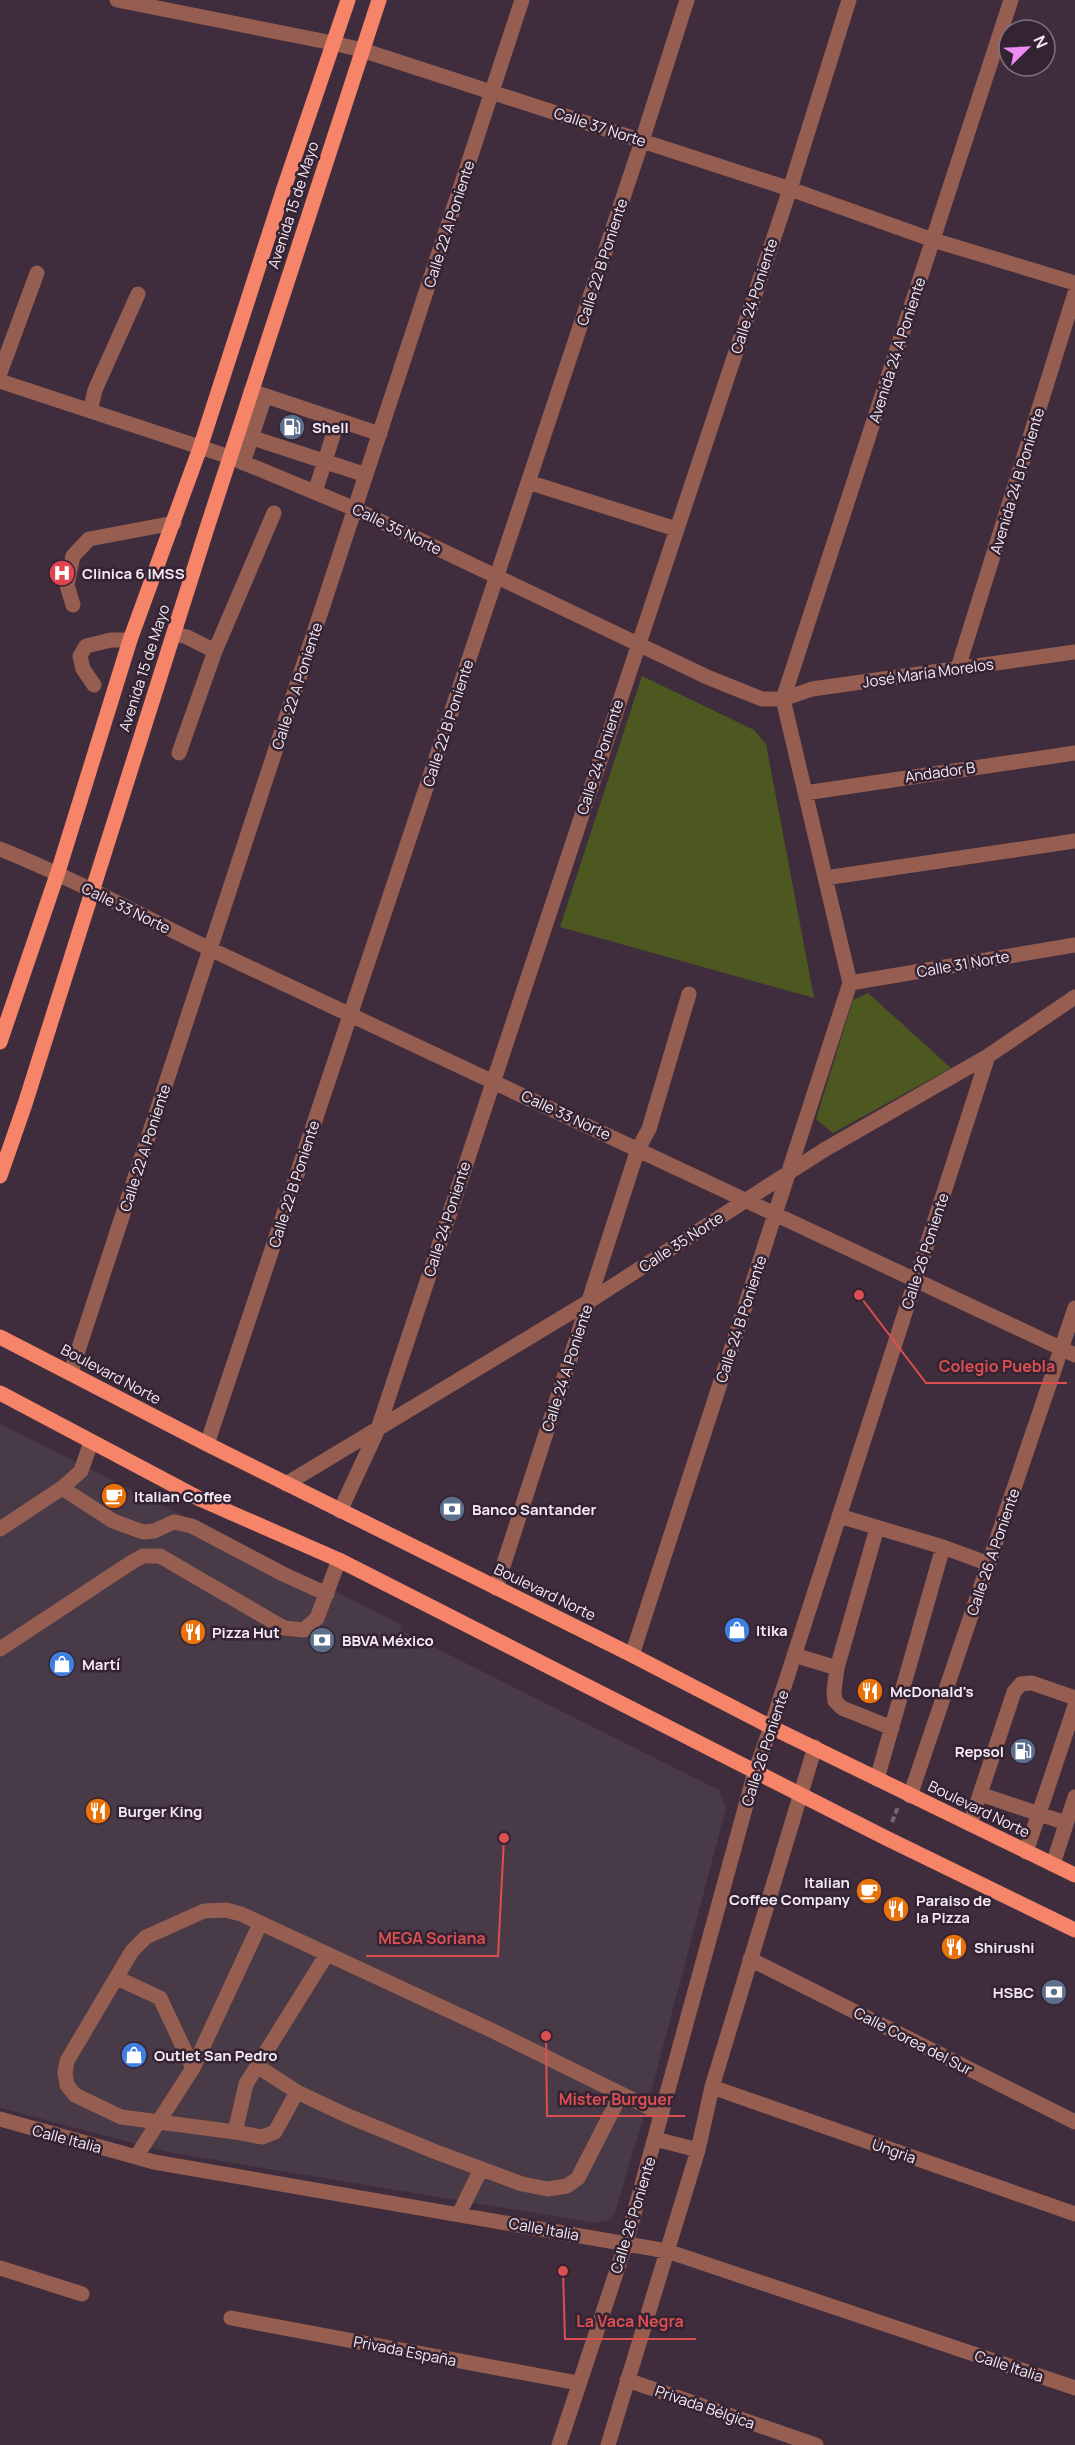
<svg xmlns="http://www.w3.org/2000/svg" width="1075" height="2445" viewBox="0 0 1075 2445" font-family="Manrope,sans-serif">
	<rect width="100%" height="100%" fill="#3f2d3d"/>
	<!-- commercial -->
	<path fill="#493a47" d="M0 1424 402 1625 400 1630 719 1790 726 1808 650 2096 614 2215 607 2221 595 2223 167 2152 0 2108Z"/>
	<!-- green -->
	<path fill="#4d5720" d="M642 676 754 730 766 744 814 998 560 927Z
		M868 993 951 1068 833 1133 816 1119 853 1000Z"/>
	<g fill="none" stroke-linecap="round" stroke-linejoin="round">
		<!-- path -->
		<path stroke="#766674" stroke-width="4" stroke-dasharray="6 3" stroke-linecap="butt" d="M892 1822 898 1807"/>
		<!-- minor -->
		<path stroke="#965e51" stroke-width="15" d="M117 0 333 43 362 50 790 189 933 240 1075 283
			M0 373 37 273
			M0 381 230 457 355 509 707 677 762 699H783L812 689 1075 652
			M251 391 380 434
			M90 411 95 390 138 294
			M238 433 366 475
			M243 463 265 396
			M528 482 676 529
			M315 492 338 420
			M73 605 67 585 73 556 89 539 174 523
			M174 634 187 637 215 651
			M958 668 1075 293
			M94 685 83 669 80 656 86 646 111 640H130
			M179 753 215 651 274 513
			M805 793 1075 753
			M0 849C72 878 140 915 210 949L1075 1355
			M825 878 1075 841
			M850 983 783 699 1011 0
			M850 983 1075 945
			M71 1372 522 0
			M207 1444 642 141 687 0
			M286 1484 588 1302 824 1150 988 1056 1075 997
			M62 1488 81 1471 91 1442
			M340 1511 378 1429 790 189 849 0
			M839 1516 943 1547 989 1564
			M877 1528 837 1668 834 1691 835 1701 842 1708 892 1728
			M0 1529 62 1488 113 1521 143 1532 154 1531 174 1522 192 1526 283 1574 327 1594
			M496 1588 638 1149 649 1129 689 994
			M0 1649 132 1562 143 1556H160L284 1628 304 1630 317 1618 339 1560
			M632 1655 850 983
			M794 1655 837 1668
			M877 1779 943 1547
			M980 1794 1066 1823
			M910 1796 1075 1308
			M970 1824 1014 1692 1021 1684 1032 1683 1075 1698
			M1026 1852 1075 1706
			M1053 1864 1075 1797
			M750 1959 1075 2122
			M117 1978 160 1998 193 2068
			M257 2066 297 2092 348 2116 436 2152 522 2184 548 2189 567 2186 578 2178 621 2094
			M712 2087 1075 2214
			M297 2092 275 2132 262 2137 235 2132 121 2117 75 2095 67 2085 65 2073 67 2061 132 1951 146 1937 204 1911 226 1910 241 1914 491 2030 662 2114
			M0 2119 154 2162 667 2251 1075 2388
			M235 2132 246 2084 327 1954
			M655 2139 698 2150
			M136 2157 193 2068 260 1924
			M459 2214 481 2169
			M0 2268 82 2294
			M231 2318 578 2383
			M627 2380 816 2445
			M559 2445 626 2243 755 1772 771 1727 988 1056
			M608 2445 698 2150 712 2087 815 1747"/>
		<!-- major -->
		<path stroke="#f68469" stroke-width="15" d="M0 1042 58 872 130 640 200 448 284 188 348 0
			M0 1176 25 1104 207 528 379 0
			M0 1337 207 1444 632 1655 771 1727 1075 1875
			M0 1393 202 1500 339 1560 886 1838 1075 1930"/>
	</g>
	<!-- icons -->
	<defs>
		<symbol id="fuel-disc" viewBox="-11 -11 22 22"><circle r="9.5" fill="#5c6f8a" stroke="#342333"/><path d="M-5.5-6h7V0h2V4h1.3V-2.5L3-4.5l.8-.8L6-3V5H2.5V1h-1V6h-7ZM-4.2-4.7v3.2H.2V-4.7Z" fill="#fff"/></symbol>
		<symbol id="hospital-disc" viewBox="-11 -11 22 22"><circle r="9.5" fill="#e0444e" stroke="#342333"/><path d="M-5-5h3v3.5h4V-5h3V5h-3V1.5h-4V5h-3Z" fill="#fff"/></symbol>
		<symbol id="cafe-disc" viewBox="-11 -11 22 22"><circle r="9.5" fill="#e8710a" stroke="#342333"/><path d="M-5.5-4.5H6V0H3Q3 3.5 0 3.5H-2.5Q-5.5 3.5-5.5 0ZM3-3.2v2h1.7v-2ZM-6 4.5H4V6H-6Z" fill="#fff"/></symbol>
		<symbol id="bank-disc" viewBox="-11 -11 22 22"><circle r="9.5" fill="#5c6f8a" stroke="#342333"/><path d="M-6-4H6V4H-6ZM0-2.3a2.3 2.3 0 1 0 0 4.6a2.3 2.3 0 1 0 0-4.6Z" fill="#fff"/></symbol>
		<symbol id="shop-disc" viewBox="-11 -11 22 22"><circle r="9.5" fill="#3f7fe0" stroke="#342333"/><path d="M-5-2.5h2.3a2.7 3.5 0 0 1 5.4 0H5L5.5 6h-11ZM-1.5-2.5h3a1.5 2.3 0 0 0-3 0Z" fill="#fff"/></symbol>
		<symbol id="restaurant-disc" viewBox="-11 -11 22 22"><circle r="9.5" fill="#e8710a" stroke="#342333"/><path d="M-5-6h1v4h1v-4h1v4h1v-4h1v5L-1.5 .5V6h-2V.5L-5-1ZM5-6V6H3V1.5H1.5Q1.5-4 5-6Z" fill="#fff"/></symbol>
	</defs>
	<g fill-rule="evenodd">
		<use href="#fuel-disc" x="277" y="412" width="30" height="30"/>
		<use href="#hospital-disc" x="47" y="558" width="30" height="30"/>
		<use href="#cafe-disc" x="99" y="1481" width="30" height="30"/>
		<use href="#bank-disc" x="437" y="1494" width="30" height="30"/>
		<use href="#shop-disc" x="722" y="1615" width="30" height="30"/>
		<use href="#restaurant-disc" x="178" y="1617" width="30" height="30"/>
		<use href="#bank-disc" x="307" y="1625" width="30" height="30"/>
		<use href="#shop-disc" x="47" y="1649" width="30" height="30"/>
		<use href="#restaurant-disc" x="855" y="1676" width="30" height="30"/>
		<use href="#fuel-disc" x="1008" y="1736" width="30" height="30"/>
		<use href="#restaurant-disc" x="83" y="1796" width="30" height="30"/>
		<use href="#cafe-disc" x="854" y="1876" width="30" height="30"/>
		<use href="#restaurant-disc" x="881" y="1894" width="30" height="30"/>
		<use href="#restaurant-disc" x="939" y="1932" width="30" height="30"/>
		<use href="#bank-disc" x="1039" y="1977" width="30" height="30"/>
		<use href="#shop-disc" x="119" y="2040" width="30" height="30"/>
	</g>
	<g text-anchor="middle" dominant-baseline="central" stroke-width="5" stroke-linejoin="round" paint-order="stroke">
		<!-- street labels -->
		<g font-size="15" fill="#f5eaf4" stroke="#342333">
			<text transform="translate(600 127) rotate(18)">Calle 37 Norte</text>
			<text transform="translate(293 205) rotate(-72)">Avenida 15 de Mayo</text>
			<text transform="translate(449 224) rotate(-72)">Calle 22 A Poniente</text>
			<text transform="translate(602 262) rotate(-72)">Calle 22 B Poniente</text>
			<text transform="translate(754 296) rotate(-72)">Calle 24 Poniente</text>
			<text transform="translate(897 350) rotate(-72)">Avenida 24 A Poniente</text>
			<text transform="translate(1017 481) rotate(-73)">Avenida 24 B Poniente</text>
			<text transform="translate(397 529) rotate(26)">Calle 35 Norte</text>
			<text transform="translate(144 668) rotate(-72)">Avenida 15 de Mayo</text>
			<text transform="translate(928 673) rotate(-8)">José María Morelos</text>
			<text transform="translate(297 686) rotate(-72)">Calle 22 A Poniente</text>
			<text transform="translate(448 723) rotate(-72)">Calle 22 B Poniente</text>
			<text transform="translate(600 757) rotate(-72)">Calle 24 Poniente</text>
			<text transform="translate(940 772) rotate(-8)">Andador B</text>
			<text transform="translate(126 908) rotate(26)">Calle 33 Norte</text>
			<text transform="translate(963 964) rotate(-10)">Calle 31 Norte</text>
			<text transform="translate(566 1115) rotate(25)">Calle 33 Norte</text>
			<text transform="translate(145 1148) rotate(-72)">Calle 22 A Poniente</text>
			<text transform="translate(294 1184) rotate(-72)">Calle 22 B Poniente</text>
			<text transform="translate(447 1219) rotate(-72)">Calle 24 Poniente</text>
			<text transform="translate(681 1242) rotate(-33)">Calle 35 Norte</text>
			<text transform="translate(925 1251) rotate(-72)">Calle 26 Poniente</text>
			<text transform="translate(741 1319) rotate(-72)">Calle 24 B Poniente</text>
			<text transform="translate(567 1368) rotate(-72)">Calle 24 A Poniente</text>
			<text transform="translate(111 1374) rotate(28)">Boulevard Norte</text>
			<text transform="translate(993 1552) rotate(-71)">Calle 26 A Poniente</text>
			<text transform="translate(545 1592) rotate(26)">Boulevard Norte</text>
			<text transform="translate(765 1748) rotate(-72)">Calle 26 Poniente</text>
			<text transform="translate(979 1809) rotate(26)">Boulevard Norte</text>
			<text transform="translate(913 2041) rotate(27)">Calle Corea del Sur</text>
			<text transform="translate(67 2139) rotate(15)">Calle Italia</text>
			<text transform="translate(894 2151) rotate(19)">Ungria</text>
			<text transform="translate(633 2215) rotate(-73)">Calle 26 Poniente</text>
			<text transform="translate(544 2229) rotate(10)">Calle Italia</text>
			<text transform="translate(405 2351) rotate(11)">Privada España</text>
			<text transform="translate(1009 2366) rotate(18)">Calle Italia</text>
			<text transform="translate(705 2407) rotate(19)">Privada Bélgica</text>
		</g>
		<!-- poi labels -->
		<g font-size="15" font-weight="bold" fill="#f5eaf4" stroke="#342333" text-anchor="start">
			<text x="312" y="427">Shell</text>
			<text x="82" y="573">Clinica 6 IMSS</text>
			<text x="134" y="1496">Italian Coffee</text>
			<text x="472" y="1509">Banco Santander</text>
			<text x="756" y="1630">Itika</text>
			<text x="212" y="1632">Pizza Hut</text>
			<text x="342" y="1640">BBVA México</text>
			<text x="82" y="1664">Martí</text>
			<text x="890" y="1691">McDonald's</text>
			<text x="1004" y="1751" text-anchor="end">Repsol</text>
			<text x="118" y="1811">Burger King</text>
			<text x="850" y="1882" text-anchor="end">Italian<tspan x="850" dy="17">Coffee Company</tspan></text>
			<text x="916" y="1900">Paraiso de<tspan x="916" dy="17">la Pizza</tspan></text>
			<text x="974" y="1947">Shirushi</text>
			<text x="1034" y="1992" text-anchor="end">HSBC</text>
			<text x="154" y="2055">Outlet San Pedro</text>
		</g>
	</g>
	<!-- callouts -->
	<path fill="none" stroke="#dc4f51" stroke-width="2" d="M859 1295L926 1383H1067M504 1838L498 1956H366M546 2036L547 2116H685M563 2271L565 2339H696"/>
	<g fill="#dc4f51" stroke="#342333" stroke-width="2">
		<circle cx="859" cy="1295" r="6"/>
		<circle cx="504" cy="1838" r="6"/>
		<circle cx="546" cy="2036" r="6"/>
		<circle cx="563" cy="2271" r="6"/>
	</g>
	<g font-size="16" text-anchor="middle" font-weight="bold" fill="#dc4f51" stroke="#342333" stroke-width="5" stroke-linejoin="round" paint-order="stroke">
		<text x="997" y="1372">Colegio Puebla</text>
		<text x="432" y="1944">MEGA Soriana</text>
		<text x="616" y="2105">Mister Burguer</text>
		<text x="630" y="2327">La Vaca Negra</text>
	</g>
	<!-- north arrow -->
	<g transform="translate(1027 48) rotate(66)"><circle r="28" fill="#342333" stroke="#817380" stroke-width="1.5"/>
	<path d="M0-4.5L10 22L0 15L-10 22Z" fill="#f08bf5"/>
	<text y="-9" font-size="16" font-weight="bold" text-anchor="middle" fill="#f5eaf4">N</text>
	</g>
</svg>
